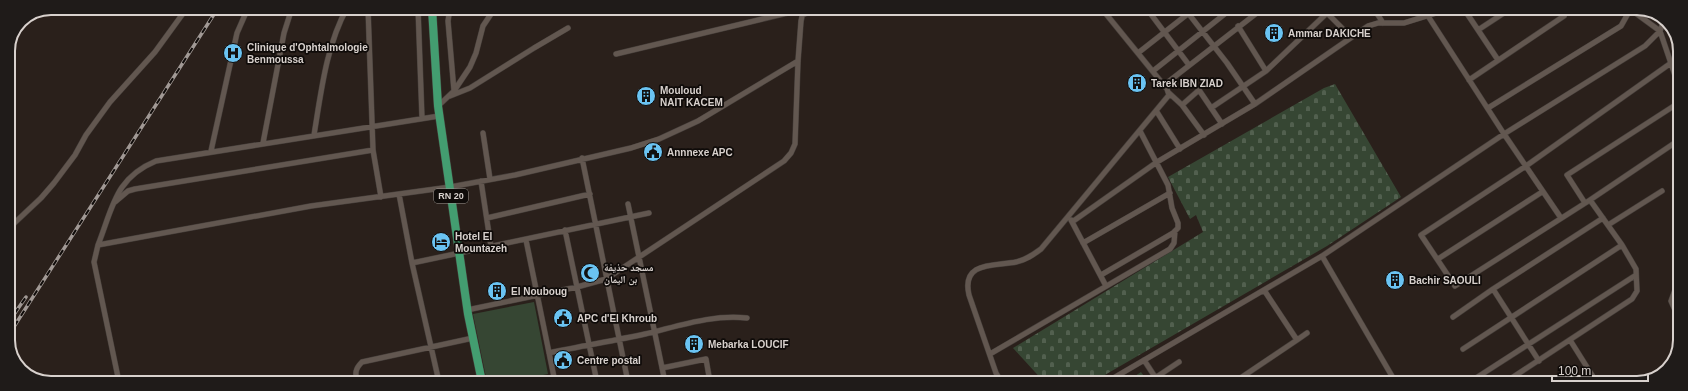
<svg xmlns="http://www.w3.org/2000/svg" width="1688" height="391" viewBox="0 0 1688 391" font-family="Helvetica,'Noto Naskh Arabic',sans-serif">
	<defs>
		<pattern id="cemetery-stones" width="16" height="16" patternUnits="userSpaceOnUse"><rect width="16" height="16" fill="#364633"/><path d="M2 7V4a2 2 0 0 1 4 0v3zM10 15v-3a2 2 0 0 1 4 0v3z" fill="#52604f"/></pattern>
	</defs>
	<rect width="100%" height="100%" fill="#2a201b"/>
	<!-- green -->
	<path fill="#364633" d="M534 302 548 374 509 382H487L473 314Z
		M1141 372 1149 383H1124Z"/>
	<!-- cemetery -->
	<path fill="url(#cemetery-stones)" d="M1335 84 1401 197 1327 246 1091 383H1045L1013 348 1203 232 1196 215 1190 219 1168 177 1324 88Z"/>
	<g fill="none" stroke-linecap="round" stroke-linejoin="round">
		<defs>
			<path id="street" d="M368 8 373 150 381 197
				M418 8 422 118
				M450 8 448 21 454 91
				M1147 9 1189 65
				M1323 9 1351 37
				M1372 9 1378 15 1383 23
				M1418 9 1426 16
				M1464 9 1498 60
				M1630 9 1660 31 1680 90
				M1188 13 1227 63 1255 104
				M802 15 821 8
				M1428 16 1504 134 1561 218
				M1238 26 1266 71
				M1478 30 1510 9
				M1138 53 1194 9
				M616 54 804 9
				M1671 63 1526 166 1421 235 1455 286 1590 200 1679 140
				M1153 71 1231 9
				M1469 80 1564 16
				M1164 85 1262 9
				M1169 93 1182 105 1204 135
				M450 96 470 88 534 48 568 28
				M1182 105 1199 90 1222 124
				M438 106 454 91 470 67 476 53 483 26 495 8
				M1211 108 1266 71 1327 13
				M1488 108 1621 26 1630 10
				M1157 112 1180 149
				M483 133 490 179
				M314 135C321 93 326 46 347 8
				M263 143 284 33 292 8
				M211 151 237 33 248 8
				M582 158 628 382
				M481 181 491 247
				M399 194 412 263 649 213
				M115 202 128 191 135 189 373 150
				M1585 203 1567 175 1680 102
				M628 204 665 382
				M487 218 590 194
				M1071 220 1106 286
				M1072 222 1157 162 1255 104 1368 26 1378 23H1404L1449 9
				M1608 225 1662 191
				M8 229 41 198 54 183 75 155 86 135 110 102 155 52 187 8
				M565 230 597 382
				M526 240 555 382
				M1083 243 1170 193
				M98 245C113 207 115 178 156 161L439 116
				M1322 256 1396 383
				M1438 259 1542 192
				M412 263 439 382
				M1101 275 1173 233 1178 228V223L1172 208 1168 185 1140 131
				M1493 289 1539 361
				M467 310 577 287 606 279 784 161 791 153 795 144 798 61 801 21 804 8
				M1453 317 1493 289 1603 218
				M1679 319 1671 301 1679 279
				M1297 340 1307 333
				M1570 340 1597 383
				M1463 349 1622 245
				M549 353C581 346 613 341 645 334 679 326 713 314 747 318
				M990 354 1170 249 1174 243 1175 231
				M1144 360 1159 383
				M662 368 706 359 710 382
				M1155 378 1179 362
				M1476 378 1636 275
				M1239 379 1297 340 1264 290
				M119 382 94 262 98 245 311 206 450 187 515 175 631 148 659 139 698 121 798 61
				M357 382C355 373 355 369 362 362L473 338
				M1002 383 996 373 969 295C961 261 995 266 1016 262 1026 260 1033 255 1041 249L1169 95 1167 89 1102 9
				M1105 383 1322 256 1504 134 1645 46 1660 31 1664 20
				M1504 383 1632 299 1637 291 1636 269 1622 245 1590 200
				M1579 383 1592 375"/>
			<path id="primary" d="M432 8 438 106 468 314 482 382"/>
		</defs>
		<!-- street casing -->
		<use href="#street" stroke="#453e3a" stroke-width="6"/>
		<!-- primary casing -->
		<use href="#primary" stroke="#453e3a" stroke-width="9"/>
		<!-- street -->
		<use href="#street" stroke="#625750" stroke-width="5"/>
		<!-- primary -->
		<use href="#primary" stroke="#439d70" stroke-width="8"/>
		<defs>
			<path id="rail" d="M8 323 26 297
				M8 336 218 8"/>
		</defs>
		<!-- rail casing -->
		<use href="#rail" stroke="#a19995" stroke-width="3.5"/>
		<!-- rail -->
		<use href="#rail" stroke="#0f0b09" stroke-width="2" stroke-dasharray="6" stroke-linecap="butt"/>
	</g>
	<!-- icons -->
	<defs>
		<symbol id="building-disc" viewBox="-11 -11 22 22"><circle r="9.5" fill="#6ac3f2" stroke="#0f0b09"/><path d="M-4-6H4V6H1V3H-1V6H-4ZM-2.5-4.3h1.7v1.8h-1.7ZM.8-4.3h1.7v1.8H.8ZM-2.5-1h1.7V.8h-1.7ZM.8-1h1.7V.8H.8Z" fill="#111"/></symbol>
		<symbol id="hospital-disc" viewBox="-11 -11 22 22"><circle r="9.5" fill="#6ac3f2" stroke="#0f0b09"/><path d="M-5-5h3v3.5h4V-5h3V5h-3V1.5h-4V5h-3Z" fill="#111"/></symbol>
		<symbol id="civic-disc" viewBox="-11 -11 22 22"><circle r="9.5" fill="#6ac3f2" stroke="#0f0b09"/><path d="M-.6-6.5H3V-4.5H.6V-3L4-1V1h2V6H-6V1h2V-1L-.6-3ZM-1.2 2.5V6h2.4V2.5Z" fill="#111"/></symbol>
		<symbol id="hotel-disc" viewBox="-11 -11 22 22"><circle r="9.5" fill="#6ac3f2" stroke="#0f0b09"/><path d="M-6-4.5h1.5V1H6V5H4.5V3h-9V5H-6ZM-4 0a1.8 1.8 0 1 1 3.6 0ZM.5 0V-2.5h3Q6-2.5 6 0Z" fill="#111"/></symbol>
		<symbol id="mosque-disc" viewBox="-11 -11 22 22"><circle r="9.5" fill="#6ac3f2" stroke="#0f0b09"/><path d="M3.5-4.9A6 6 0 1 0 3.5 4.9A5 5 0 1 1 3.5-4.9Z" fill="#111"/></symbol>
	</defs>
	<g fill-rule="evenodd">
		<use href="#building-disc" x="1263" y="22" width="22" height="22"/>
		<use href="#hospital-disc" x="222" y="42" width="22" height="22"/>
		<use href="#building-disc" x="1126" y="72" width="22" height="22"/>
		<use href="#building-disc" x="635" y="85" width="22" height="22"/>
		<use href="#civic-disc" x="642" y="141" width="22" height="22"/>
		<use href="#hotel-disc" x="430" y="231" width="22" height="22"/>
		<use href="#mosque-disc" x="579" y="262" width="22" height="22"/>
		<use href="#building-disc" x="1384" y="269" width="22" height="22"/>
		<use href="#building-disc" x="486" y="280" width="22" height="22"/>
		<use href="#civic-disc" x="552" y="307" width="22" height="22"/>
		<use href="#building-disc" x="683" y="333" width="22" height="22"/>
		<use href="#civic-disc" x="552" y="349" width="22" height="22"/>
	</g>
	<g text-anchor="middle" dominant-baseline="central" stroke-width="3.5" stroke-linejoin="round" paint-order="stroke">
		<!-- shield labels -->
		<rect fill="#0f0b09" stroke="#9c9692" stroke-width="1" x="434" y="189" width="34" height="14" rx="3"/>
		<g font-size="9" font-weight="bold" fill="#d8d1cd">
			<text x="451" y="196">RN 20</text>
		</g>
		<!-- poi labels -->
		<g font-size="10" font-weight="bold" fill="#d8d1cd" stroke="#0f0b09" text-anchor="start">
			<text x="1288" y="33">Ammar DAKICHE</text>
			<text x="247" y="47">Clinique d'Ophtalmologie<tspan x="247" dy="12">Benmoussa</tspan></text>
			<text x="1151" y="83">Tarek IBN ZIAD</text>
			<text x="660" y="90">Mouloud<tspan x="660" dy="12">NAIT KACEM</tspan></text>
			<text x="667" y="152">Annnexe APC</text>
			<text x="455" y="236">Hotel El<tspan x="455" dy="12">Mountazeh</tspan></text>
			<text x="604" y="267">مسجد حذيفة<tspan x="604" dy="12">بن اليمان</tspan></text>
			<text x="1409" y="280">Bachir SAOULI</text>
			<text x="511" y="291">El Nouboug</text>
			<text x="577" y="318">APC d'El Khroub</text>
			<text x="708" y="344">Mebarka LOUCIF</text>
			<text x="577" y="360">Centre postal</text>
		</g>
	</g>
	<!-- crop -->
	<path d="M0 0H1688V391H0ZM51 15H1637A36 36 0 0 1 1673 51V340A36 36 0 0 1 1637 376H51A36 36 0 0 1 15 340V51A36 36 0 0 1 51 15Z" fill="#1f1b19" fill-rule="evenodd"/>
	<path fill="none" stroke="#d8d1cd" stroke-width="2" d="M51 15H1637A36 36 0 0 1 1673 51V340A36 36 0 0 1 1637 376H51A36 36 0 0 1 15 340V51A36 36 0 0 1 51 15Z"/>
	<!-- scale -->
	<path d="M1552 375v6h96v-6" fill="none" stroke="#d8d1cd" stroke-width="2"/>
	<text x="1558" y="375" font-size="12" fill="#d8d1cd" stroke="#0f0b09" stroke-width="3" paint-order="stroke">100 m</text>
</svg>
